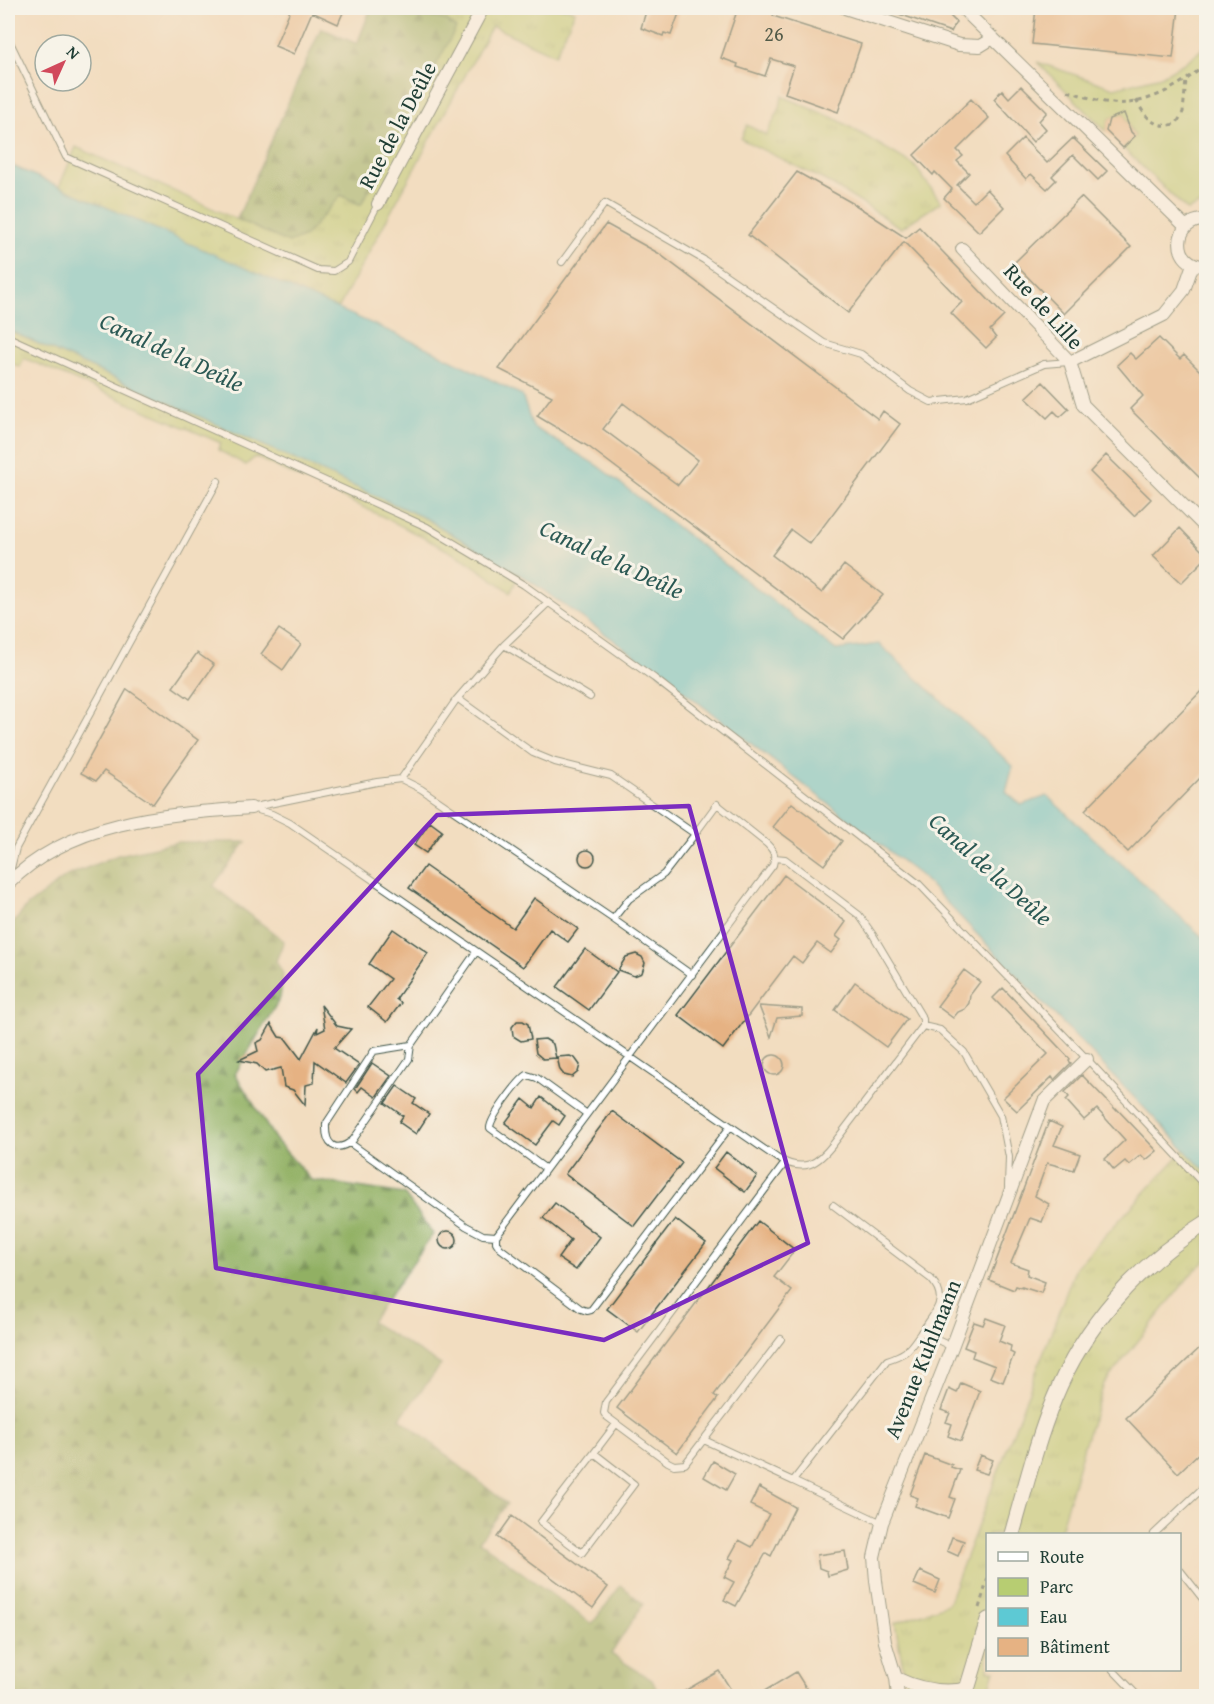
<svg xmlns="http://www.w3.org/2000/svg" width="1214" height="1704" viewBox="0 0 1214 1704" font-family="'Gentium Book Plus',serif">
	<defs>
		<pattern id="grass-tufts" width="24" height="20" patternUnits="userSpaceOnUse" patternTransform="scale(1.5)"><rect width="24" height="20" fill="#b7cd72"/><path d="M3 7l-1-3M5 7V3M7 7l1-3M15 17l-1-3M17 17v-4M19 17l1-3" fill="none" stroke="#94a85e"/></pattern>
		<pattern id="forest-firs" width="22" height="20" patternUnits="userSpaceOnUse" patternTransform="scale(1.5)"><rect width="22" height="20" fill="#91b064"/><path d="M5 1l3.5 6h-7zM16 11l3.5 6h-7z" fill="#769053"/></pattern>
	</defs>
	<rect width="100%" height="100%" fill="#f7f3e8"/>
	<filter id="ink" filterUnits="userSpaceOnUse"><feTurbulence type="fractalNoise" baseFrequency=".0167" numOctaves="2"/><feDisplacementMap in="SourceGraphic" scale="12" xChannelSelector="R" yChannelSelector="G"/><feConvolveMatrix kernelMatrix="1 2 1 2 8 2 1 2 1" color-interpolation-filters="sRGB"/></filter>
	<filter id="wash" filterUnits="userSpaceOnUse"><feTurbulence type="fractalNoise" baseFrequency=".008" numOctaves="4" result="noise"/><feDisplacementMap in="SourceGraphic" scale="24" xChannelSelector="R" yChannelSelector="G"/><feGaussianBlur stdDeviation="1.35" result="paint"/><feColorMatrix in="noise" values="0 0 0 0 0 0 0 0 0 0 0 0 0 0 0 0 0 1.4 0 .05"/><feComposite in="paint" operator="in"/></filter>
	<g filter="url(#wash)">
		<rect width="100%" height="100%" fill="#f2ddc0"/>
		<!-- grass -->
		<path fill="url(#grass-tufts)" stroke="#6b8553" stroke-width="1.5" d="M381 8H567L575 11 555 55 492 26 338 309 59 187 76 147 289 243 305 236 341 195 361 205 446 20Z
			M782 96 838 120 914 165 941 202 901 228 826 181 741 139 747 125 766 135 780 108Z
			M8 330 427 519 519 574 511 592 464 559 388 519 255 457 246 465 218 450 221 443 24 358 20 367 8 362Z
			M1185 1149 1206 1172V1261L1192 1273 1104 1384 1084 1446 1059 1534H988V1670H995L987 1696H908L895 1623 948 1604 1076 1267Z"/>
		<!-- forest -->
		<path fill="url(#forest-firs)" stroke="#58764c" stroke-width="1.5" d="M371 8H381L446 20 456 28 361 205 341 195 305 236 289 243 237 219 321 28 357 44Z
			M178 842H246L213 886 284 941 276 961 283 974 280 998 235 1074 275 1139 311 1180 404 1194 433 1234 371 1322 441 1365 400 1418 507 1504 479 1541 592 1624 621 1585 643 1604 611 1654 652 1680 660 1696H8V930L27 906 67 876 118 855Z"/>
		<!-- park -->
		<path fill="#b7cd72" stroke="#6b8553" stroke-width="1.5" d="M1206 42V186L1204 203 1187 210 1123 148 1135 136 1131 130 1124 113 1109 119 1106 131 1037 62 1114 88 1161 76 1184 63 1201 50Z"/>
		<!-- water -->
		<path fill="#5dc9d4" stroke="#3e8384" stroke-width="1.5" d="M8 164 432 350 522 395 533 427 598 466 836 650 879 644 1013 766 1006 792 1021 805 1047 796 1206 940V1172L921 876 659 672 527 579 427 519 8 330Z"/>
		<g id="blocks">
			<!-- building -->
			<path fill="#e6b283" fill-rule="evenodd" d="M291 8H345L338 24 312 12 294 54 275 46Z
				M647 8H681L671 35 664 33 663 36 641 28Z
				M738 8H775L773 16 861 44 838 112 785 93 794 66 771 59 765 76 737 67 738 64 721 58Z
				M887 8H942L956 22 951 32 887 10Z
				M1036 8H1179L1173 58 1032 44Z
				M1021 86 1047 112 1039 121 1046 129 1033 142 994 99 1002 90 1009 98Z
				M971 99 989 118 957 150 963 156 957 161 969 173 957 185 974 202 987 189 1004 207 979 232 944 198 952 189 935 172 933 175 914 155Z
				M1124 113 1131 132 1135 136 1123 148 1106 131 1109 119Z
				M1023 138 1047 163 1073 138 1107 171 1098 180 1073 155 1052 176 1056 180 1047 189 1031 174 1026 179 1005 156Z
				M797 172 854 204 906 238 919 227 1004 316 990 330 996 338 986 348 951 313 962 302 904 242 848 313 748 235Z
				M1081 197 1131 247 1064 314 1014 263Z
				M606 224 658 253 878 419 883 411 900 424 810 544 791 530 772 555 822 593 844 565 883 595 843 639 589 447 537 416 552 396 499 369ZM623 403 698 460 678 485 603 429Z
				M1159 338 1180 359 1184 355 1206 377V484L1130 409 1143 396 1117 365 1130 353 1136 359Z
				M1043 382 1069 409 1060 417 1054 411 1047 418 1026 398Z
				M1106 455 1151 499 1134 516 1090 472Z
				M1180 528 1206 555V558L1181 583 1153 556Z
				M279 629 301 644 283 670 261 654Z
				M197 653 214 665 190 699 173 687Z
				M1206 686V772L1128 852 1085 810Z
				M127 689 198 740 153 804 104 771 96 781 81 773Z
				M792 803 842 841 824 865 773 827Z
				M430 822 442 831 426 853 414 845Z
				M579 858a8 8 0 1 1 16 0a8 8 0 1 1-16 0Z
				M425 866 513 928 534 898 578 929 568 942 550 929 523 967 409 888Z
				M784 875 846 922 836 936 841 940 831 953 817 943 802 963 793 956 723 1049 678 1015Z
				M393 929 428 953 396 999 401 1003 387 1022 368 1007 390 979 369 964Z
				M585 949 617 972 589 1010 557 987Z
				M636 954 642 957 645 963 642 973 634 976 618 970 626 957Z
				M964 970 980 982 970 995 969 1003 965 1009 958 1012 953 1018 937 1006Z
				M855 982 907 1019 886 1047 835 1010Z
				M1003 988 1070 1059 1069 1061 1071 1063 1054 1080 1052 1077 1017 1111 1003 1098 1048 1054 993 998Z
				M321 1005 337 1026 351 1029 334 1048 359 1065 346 1083 315 1061 314 1083 306 1085 305 1105 293 1090 284 1087 281 1068 265 1072 257 1064 239 1060 258 1051 256 1043 262 1040 271 1024 279 1037 285 1038 301 1059 318 1027 317 1033 325 1029Z
				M759 1006 802 1009V1016L777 1018 771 1037Z
				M517 1021H523L528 1024 531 1039 521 1041 513 1036 512 1027Z
				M545 1039 553 1044 556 1058 543 1059 536 1053 534 1040Z
				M764 1065a10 10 0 1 1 20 0a10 10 0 1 1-20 0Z
				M557 1057 570 1056 575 1058 580 1065 578 1072 572 1077 564 1075 560 1070Z
				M372 1063 391 1076 376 1097 362 1087 358 1092 355 1089Z
				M1082 1075 1116 1110 1117 1109 1157 1151 1146 1160 1141 1155 1129 1165 1125 1161 1114 1170 1105 1159 1125 1140 1097 1109 1084 1120 1066 1100 1069 1097 1065 1092Z
				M397 1086 416 1099 413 1103 429 1114 416 1134 399 1122 403 1116 385 1103Z
				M541 1097 565 1116 559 1125 553 1121 535 1145 505 1123 523 1099 534 1108Z
				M612 1111 682 1163 634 1226 565 1174Z
				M1049 1121 1062 1127 1054 1145 1080 1154 1074 1170 1047 1163 1035 1196 1049 1204 1042 1222 1030 1218 1011 1263 1028 1269 1027 1275 1045 1282 1041 1293 1022 1287V1288L1016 1286 1014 1290 989 1280Z
				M726 1152 757 1176 745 1192 714 1168Z
				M555 1203 600 1237 576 1270 558 1258 571 1240 543 1218Z
				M675 1219 706 1243 638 1332 607 1309Z
				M758 1221 795 1250 774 1277 792 1291 714 1395 718 1398 677 1453 617 1408Z
				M439 1240a9 9 0 1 1 18 0a9 9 0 1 1-18 0Z
				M986 1318 1005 1325 999 1341 1011 1346 1010 1352 1014 1354 1003 1382 990 1377 995 1366 972 1357 974 1351 964 1347 974 1322 983 1325Z
				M1206 1342V1446L1178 1473 1126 1418Z
				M961 1383 980 1391 961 1441 948 1436 952 1424 946 1422 950 1413 941 1410 949 1389 957 1393Z
				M925 1455 952 1465 951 1467 960 1470 950 1497 955 1499 948 1518 915 1506 918 1498 910 1495Z
				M980 1455 993 1460 987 1474 974 1470Z
				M713 1461 735 1474 726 1490 704 1477Z
				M759 1487 795 1507 771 1556 766 1553 736 1606 724 1600 734 1582 724 1577 733 1560 729 1558 739 1540 752 1547 769 1514 750 1505Z
				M512 1516 608 1587 593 1608 497 1537Z
				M952 1537 964 1541 958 1556 947 1551Z
				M845 1551 848 1570 828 1576 827 1571 819 1568 817 1555Z
				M920 1571 940 1580 935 1593 914 1584Z
				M719 1671 735 1696H676Z
				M796 1672 811 1696H756Z"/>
		</g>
	</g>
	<g filter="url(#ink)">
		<use href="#blocks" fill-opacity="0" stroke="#3f5549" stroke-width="1.5"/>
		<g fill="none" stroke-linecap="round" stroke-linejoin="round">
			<defs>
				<path id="service" d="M8 38 66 157 318 270 334 271 348 262 378 204
					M562 262 605 203 704 260 824 343 861 354 910 391 931 402 967 398 1044 364 1069 362
					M8 337 427 527 524 585 654 678 919 884 1087 1059 1206 1187
					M504 645 590 697
					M461 701 533 753 555 762 611 776 695 834 717 804 767 844C774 851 776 855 773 865L496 1236V1242L500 1248 581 1309 587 1311 591 1310 730 1127
					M401 779 456 700 504 645 548 603
					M254 807 377 782 401 779 421 789 613 919 692 975
					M251 808 272 814 290 823 777 1158C804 1173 817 1165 834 1143L923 1026V1019L873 935 859 915 785 859 775 858
					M8 880 16 848 218 481
					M613 919 629 899 664 874 695 834
					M923 1026 940 1030 964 1052 1001 1116 1009 1157 1008 1186
					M411 1045 409 1059 353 1140C335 1154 325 1145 326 1124L374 1051 411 1045 476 952
					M350 1143 466 1226 483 1235 496 1236
					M546 1169 490 1128C490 1118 518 1081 527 1075L537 1078 587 1114
					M921 1332 952 1347
					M781 1339 685 1464 674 1465 668 1462 606 1416 604 1413 606 1402 785 1163
					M704 1440 793 1481 887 1360C893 1358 899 1356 905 1352 913 1346 917 1337 923 1330 936 1311 949 1299 931 1279L833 1205
					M594 1453 634 1484 582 1553 541 1522Z
					M594 1453 616 1424
					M793 1481 882 1523
					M1154 1534 1206 1485
					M1180 1570 1206 1603
					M1113 1670 1138 1696"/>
				<path id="minor" d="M845 8 959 45 980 46 993 38
					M962 8 1186 227
					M378 204 483 8
					M1206 220C1172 218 1171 267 1206 266
					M962 249 1070 362 1083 405 1206 528
					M1070 362 1164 315 1184 290 1193 264
					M8 884C70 820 167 814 251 808
					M896 1678C919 1689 942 1694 968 1688
					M898 1696 896 1678 885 1642 876 1581 874 1557 882 1523 952 1347 1044 1101 1087 1059"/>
				<path id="tertiary" d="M1012 1534C1025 1489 1036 1443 1054 1399 1084 1325 1138 1264 1206 1223
					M965 1696 988 1620"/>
			</defs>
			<!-- service casing -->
			<use href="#service" stroke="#3f5549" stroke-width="8"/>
			<!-- minor casing -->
			<use href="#minor" stroke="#3f5549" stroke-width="14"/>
			<!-- tertiary casing -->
			<use href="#tertiary" stroke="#3f5549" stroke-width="17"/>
			<!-- path -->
			<path stroke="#3f5549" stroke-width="3" stroke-dasharray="4.5 4.5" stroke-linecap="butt" d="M1068 91C1082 95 1098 102 1113 103 1145 107 1184 84 1206 64
				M1136 100C1145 117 1156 131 1177 123L1183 112 1186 80
				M979 1608 988 1578"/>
			<!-- service -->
			<use href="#service" stroke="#fff" stroke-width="6"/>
			<!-- minor -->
			<use href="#minor" stroke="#fff" stroke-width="12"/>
			<!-- tertiary -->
			<use href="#tertiary" stroke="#fff" stroke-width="15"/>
		</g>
	</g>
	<!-- marked area -->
	<path d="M0 0H1214V1704H0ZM689 806 808 1243 604 1340 216 1268 198 1074 437 815Z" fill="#f2ddc0" fill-opacity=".55" fill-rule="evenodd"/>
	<path fill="none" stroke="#7b2cbf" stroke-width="4.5" stroke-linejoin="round" d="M689 806 808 1243 604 1340 216 1268 198 1074 437 815Z"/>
	<g text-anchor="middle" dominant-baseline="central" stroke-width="6" stroke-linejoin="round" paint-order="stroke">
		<!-- number labels -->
		<g font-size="20" fill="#515a48">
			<text x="774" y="33">26</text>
		</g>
		<!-- street labels -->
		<g font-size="22" fill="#1f3d34" stroke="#f7f3e8">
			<text transform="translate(397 125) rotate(-62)">Rue de la Deûle</text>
			<text transform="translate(1044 306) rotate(48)">Rue de Lille</text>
			<text transform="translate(922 1359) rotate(-68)">Avenue Kuhlmann</text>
		</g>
		<!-- water labels -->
		<g font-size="24" font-style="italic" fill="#2b5954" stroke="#f7f3e8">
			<text transform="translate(172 352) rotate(25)">Canal de la Deûle</text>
			<text transform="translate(612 559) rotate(25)">Canal de la Deûle</text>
			<text transform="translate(991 869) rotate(42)">Canal de la Deûle</text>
		</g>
	</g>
	<!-- margin -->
	<rect width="1214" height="1704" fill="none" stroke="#f7f3e8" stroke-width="30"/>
	<!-- legend -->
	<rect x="986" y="1533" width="195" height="138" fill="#f7f3e8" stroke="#a1aaa0" stroke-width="1.5"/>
	<rect x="998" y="1552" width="30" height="9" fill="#ffffff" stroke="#a1aaa0" stroke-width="1.5"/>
	<text x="1040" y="1563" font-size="18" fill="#1f3d34">Route</text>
	<rect x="998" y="1578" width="30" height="18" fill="#b7cd72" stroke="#a1aaa0" stroke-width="1.5"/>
	<text x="1040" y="1593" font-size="18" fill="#1f3d34">Parc</text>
	<rect x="998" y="1608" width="30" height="18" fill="#5dc9d4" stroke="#a1aaa0" stroke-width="1.5"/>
	<text x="1040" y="1623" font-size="18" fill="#1f3d34">Eau</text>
	<rect x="998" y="1638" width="30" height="18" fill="#e6b283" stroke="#a1aaa0" stroke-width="1.5"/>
	<text x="1040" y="1653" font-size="18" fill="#1f3d34">Bâtiment</text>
	<!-- north arrow -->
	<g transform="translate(63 63) rotate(45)"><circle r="28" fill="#f7f3e8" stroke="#a1aaa0" stroke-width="1.5"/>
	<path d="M0-4.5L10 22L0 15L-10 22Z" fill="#d1495b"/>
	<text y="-9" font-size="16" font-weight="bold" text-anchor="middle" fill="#1f3d34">N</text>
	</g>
</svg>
